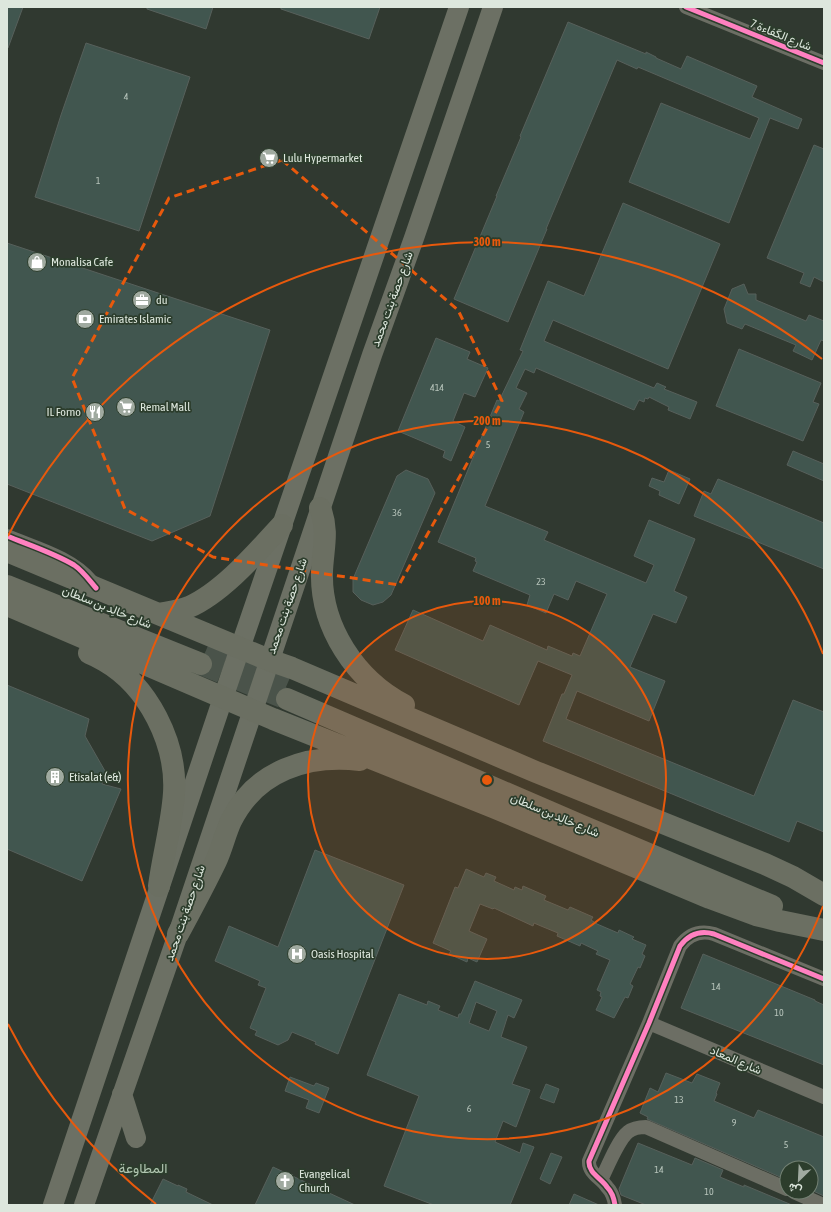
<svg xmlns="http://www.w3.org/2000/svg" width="831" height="1212" viewBox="0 0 831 1212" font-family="'Asap Condensed',Vazirmatn,sans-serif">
	<rect width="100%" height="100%" fill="#303930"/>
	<!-- building -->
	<path fill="#41564f" stroke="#57605b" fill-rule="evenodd" d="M7 7H23L8 48H7Z
		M147 7H213L206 29 147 9Z
		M281 7H380L369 39 281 9Z
		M568 22 646 54V52L656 57V58L681 69 687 56 757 86 752 97 802 119 798 129 770 118 729 223 629 182 661 103 750 139 759 118 638 67 637 69 617 60 546 229H547L508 322 454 299 497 196H496L521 137 520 136Z
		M86 43 190 77 139 231 35 197 61 115Z
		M814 145 824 149V282L814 277 810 287 800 283 804 273 767 258Z
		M623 203 720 244 668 369 553 320 544 341 654 388 657 383 666 387 664 389 697 402 690 419 668 410 669 407 649 397 648 399 645 398 644 402 639 400 634 410 536 368 534 373 525 369 516 388 527 393 519 409 524 412 485 506 548 532 544 540 646 583 654 565 634 556 649 520 695 539 674 591 687 597 676 623 653 614 630 667 665 681 649 721 577 691 566 719 754 796 793 700 824 712V832L797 821 789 842 543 741 562 694H564L572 675 538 661 519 705 395 650 413 610 483 641 490 625 547 650 548 646 572 656 573 653 580 656 607 594 576 581 568 600 554 594 546 613 527 605 530 595 473 571 477 562 475 561 476 558 438 542 497 400 499 401 523 351 520 350 548 281 584 296Z
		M7 243 270 330 210 516 152 541 7 484Z
		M744 284 748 294H756V300L806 321 809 315 824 321V341L821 340 812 360 793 351 796 345 745 324 742 329 727 323 724 309 732 289Z
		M436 338 470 352 467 359 488 368 475 397 464 393 453 421 465 427 451 461 443 457 445 451 398 431Z
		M739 349 821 383 813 402 819 404 803 441 716 406Z
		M793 451 824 464V481L787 465Z
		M406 470 428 479 435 493 391 595 383 602 373 605 361 600 353 592V579L397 476Z
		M669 470 690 479 679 504 659 495 660 491 649 486 652 478 664 482Z
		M718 479 824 523V569L694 516 704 491 711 494Z
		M7 685 89 719 85 736 105 771 102 784 121 789 82 881 7 849Z
		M315 850 404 885 338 1054 315 1044 316 1042 292 1032 288 1040 278 1045 255 1035 257 1031 250 1028 266 988 258 985 260 981 215 961 229 926 278 947Z
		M466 869 484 877 486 873 496 877 494 881 514 890 515 887 522 890 523 886 546 896 544 900 568 910 570 907 593 917 591 920 597 924 618 933 619 930 634 937 632 939 646 945 642 954 645 956 640 968 638 967 630 984 633 986 628 998 625 997 614 1018 596 1010 602 997 600 996 601 992 597 990 610 960 596 954 598 951 581 943 580 946 557 936 558 933 541 926 534 923 533 926 494 908 493 909 480 904 469 931 487 939 477 962 468 958 467 962 449 954 451 951 433 943 455 887 458 888Z
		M703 954 815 1000V1001L824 1005V1065L681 1008Z
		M475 981 522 1000 514 1018 508 1015 501 1037 527 1047 512 1084 530 1090 516 1127 503 1121 495 1142 520 1153 523 1143 534 1147 510 1205H434L384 1186 419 1096 367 1075 399 994 427 1005 428 1001 440 1006 438 1010 458 1018 459 1014H461ZM476 1002 497 1011 489 1031 469 1023Z
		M666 1073 692 1083 697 1074 720 1083 716 1093 717 1094 714 1101 754 1118 758 1110 824 1137V1196L811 1190V1168H787V1180L647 1119 648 1117 640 1113 650 1088 658 1092Z
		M290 1077 314 1086 316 1083 329 1088 319 1113 306 1108 309 1100 285 1091Z
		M546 1084 559 1089 554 1103 540 1098Z
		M638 1143 692 1165 695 1158 723 1170 720 1177 744 1187V1185L792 1205H646L621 1195 619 1189Z
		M551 1153 562 1157 550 1184 540 1179Z
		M273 1167 355 1205H255Z
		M163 1179 178 1186V1185L187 1189 186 1192 213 1205H150Z
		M574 1194 599 1205H569Z"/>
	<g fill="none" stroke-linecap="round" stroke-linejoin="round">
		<!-- primary-tunnel -->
		<path stroke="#4a534a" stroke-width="22" stroke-dasharray="22 11" stroke-linecap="butt" d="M207 648 291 684
			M201 664 287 699"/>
		<!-- minor -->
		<path stroke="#6c6e64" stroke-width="14" d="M686 7 824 63
			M7 536C35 548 71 557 91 581
			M649 1023 824 1097
			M601 1180C607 1168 618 1140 628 1132 633 1128 639 1127 646 1127L787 1189
			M794 1192 823 1205
			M615 1205C614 1198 612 1192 607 1187 601 1178 588 1173 589 1161L649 1023 680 946C689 934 700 930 714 934L824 979"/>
		<!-- secondary -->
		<path stroke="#6c7064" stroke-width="20" d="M122 1094 136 1138
			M53 1205 223 698 459 7
			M84 1205 178 934 372 355 414 238 493 7"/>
		<!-- primary -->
		<path stroke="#6b6f62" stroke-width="22" d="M320 508C329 531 323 548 322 571 320 627 356 680 404 705
			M7 551 269 660 292 668 536 772 765 864 793 877 824 895
			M7 586 201 664
			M7 605 273 719 493 807 710 898 756 915 780 921 824 930
			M159 614C169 612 179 611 189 607 223 592 257 552 282 525
			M89 653C94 655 100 658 105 661 148 686 177 743 174 793 172 824 163 855 159 886
			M287 699 580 825 772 906
			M178 934C191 910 204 886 216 861 222 848 225 834 231 821 256 770 308 754 360 760"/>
		<defs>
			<path id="cycleway" d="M686 7 824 63
				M7 536C29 545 54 553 74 565 83 571 89 580 96 588
				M615 1205C614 1198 612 1192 607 1187 601 1178 588 1173 589 1161L649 1023 680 946C689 934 700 930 714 934L824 979"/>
		</defs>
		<!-- cycleway casing -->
		<use href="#cycleway" stroke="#2c3d2c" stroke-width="8"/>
		<!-- cycleway -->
		<use href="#cycleway" stroke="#ff80c0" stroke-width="5"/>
	</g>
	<!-- marked area -->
	<path fill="none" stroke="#e8590c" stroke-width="3" stroke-dasharray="8 5" stroke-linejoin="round" d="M282 160 458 310 502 401 399 585 213 557 125 509 72 378 169 198Z"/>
	<!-- distance rings -->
	<circle cx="487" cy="780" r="179" fill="#e8590c" fill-opacity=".12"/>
	<g fill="none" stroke="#e8590c" stroke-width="2">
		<circle cx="487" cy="780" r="179"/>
		<path d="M823 906A359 359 0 1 1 823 654"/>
		<path d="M156 1204A538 538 0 0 1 8 1024M8 536A538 538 0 0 1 822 359"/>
	</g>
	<!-- icons -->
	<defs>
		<symbol id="supermarket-disc" viewBox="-11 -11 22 22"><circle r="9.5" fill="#a0aaa0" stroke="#2c3d2c"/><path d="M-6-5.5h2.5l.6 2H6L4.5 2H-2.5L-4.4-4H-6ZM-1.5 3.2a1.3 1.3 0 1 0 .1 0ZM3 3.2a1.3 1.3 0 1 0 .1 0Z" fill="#fff"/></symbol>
		<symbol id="shop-disc" viewBox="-11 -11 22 22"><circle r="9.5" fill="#a0aaa0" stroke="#2c3d2c"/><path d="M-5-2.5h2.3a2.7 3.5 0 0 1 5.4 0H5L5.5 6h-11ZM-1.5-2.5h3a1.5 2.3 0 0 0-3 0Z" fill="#fff"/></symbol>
		<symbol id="office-disc" viewBox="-11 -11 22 22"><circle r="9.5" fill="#a0aaa0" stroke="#2c3d2c"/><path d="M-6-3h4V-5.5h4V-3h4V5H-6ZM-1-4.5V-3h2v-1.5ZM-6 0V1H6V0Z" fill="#fff"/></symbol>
		<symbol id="bank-disc" viewBox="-11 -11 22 22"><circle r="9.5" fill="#a0aaa0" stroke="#2c3d2c"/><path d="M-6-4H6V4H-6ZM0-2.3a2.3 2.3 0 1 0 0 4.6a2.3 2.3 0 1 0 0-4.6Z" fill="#fff"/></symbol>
		<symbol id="restaurant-disc" viewBox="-11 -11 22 22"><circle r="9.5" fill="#a0aaa0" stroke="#2c3d2c"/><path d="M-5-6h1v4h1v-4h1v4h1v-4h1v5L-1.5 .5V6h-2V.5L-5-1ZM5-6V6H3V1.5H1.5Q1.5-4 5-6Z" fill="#fff"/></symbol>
		<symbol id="building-disc" viewBox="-11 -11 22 22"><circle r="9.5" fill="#a0aaa0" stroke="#2c3d2c"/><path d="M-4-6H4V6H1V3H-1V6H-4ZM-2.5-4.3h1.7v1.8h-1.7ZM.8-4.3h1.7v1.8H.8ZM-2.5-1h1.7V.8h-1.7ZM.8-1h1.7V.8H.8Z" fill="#fff"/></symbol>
		<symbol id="hospital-disc" viewBox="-11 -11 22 22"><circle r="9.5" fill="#a0aaa0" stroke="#2c3d2c"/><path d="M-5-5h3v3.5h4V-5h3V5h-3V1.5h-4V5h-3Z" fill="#fff"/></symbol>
		<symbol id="church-disc" viewBox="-11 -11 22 22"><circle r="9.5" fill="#a0aaa0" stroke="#2c3d2c"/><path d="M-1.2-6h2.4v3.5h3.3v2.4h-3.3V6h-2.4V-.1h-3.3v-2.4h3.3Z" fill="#fff"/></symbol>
	</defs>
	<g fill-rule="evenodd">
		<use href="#supermarket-disc" x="258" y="147" width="22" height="22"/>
		<use href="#shop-disc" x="26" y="251" width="22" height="22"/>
		<use href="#office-disc" x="131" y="289" width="22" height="22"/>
		<use href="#bank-disc" x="74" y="308" width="22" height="22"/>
		<use href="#supermarket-disc" x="115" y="396" width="22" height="22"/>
		<use href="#restaurant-disc" x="84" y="401" width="22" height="22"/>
		<use href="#building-disc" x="44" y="766" width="22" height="22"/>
		<use href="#hospital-disc" x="286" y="943" width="22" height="22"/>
		<use href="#church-disc" x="274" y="1170" width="22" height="22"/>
	</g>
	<g text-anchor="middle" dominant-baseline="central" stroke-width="3.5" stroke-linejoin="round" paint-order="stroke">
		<!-- number labels -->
		<g font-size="10" fill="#b6c3ba">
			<text x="126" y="96">4</text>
			<text x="98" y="180">1</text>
			<text x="437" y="387">414</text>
			<text x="488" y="444">5</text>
			<text x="397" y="512">36</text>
			<text x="541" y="581">23</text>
			<text x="716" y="986">14</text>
			<text x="779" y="1012">10</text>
			<text x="679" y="1099">13</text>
			<text x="469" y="1108">6</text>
			<text x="734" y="1122">9</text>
			<text x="786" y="1144">5</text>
			<text x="659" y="1169">14</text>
			<text x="709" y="1191">10</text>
		</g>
		<!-- street labels -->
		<g font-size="12" fill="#dde7dd" stroke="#2c3d2c">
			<text transform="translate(781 35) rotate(22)">شارع الكَفاءة 7</text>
			<text transform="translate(392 299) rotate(-70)">شارع حصة بنت محمد</text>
			<text transform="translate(287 606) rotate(-71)">شارع حصة بنت محمد</text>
			<text transform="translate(107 607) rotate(22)">شارع خالِد بن سلطان</text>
			<text transform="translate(555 815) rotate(23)">شارع خالِد بن سلطان</text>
			<text transform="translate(185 913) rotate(-71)">شارع حصة بنت محمد</text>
			<text transform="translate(736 1060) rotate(23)">شارع المعاد</text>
		</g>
		<!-- poi labels -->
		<g font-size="12" fill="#dde7dd" stroke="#2c3d2c" text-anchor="start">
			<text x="283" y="158">Lulu Hypermarket</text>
			<text x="51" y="262">Monalisa Cafe</text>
			<text x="156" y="300">du</text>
			<text x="99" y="319">Emirates Islamic</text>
			<text x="140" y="407">Remal Mall</text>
			<text x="81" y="412" text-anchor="end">IL Forno</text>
			<text x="69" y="777">Etisalat (e&amp;)</text>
			<text x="311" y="954">Oasis Hospital</text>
			<text x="299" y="1174">Evangelical<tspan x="299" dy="14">Church</tspan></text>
		</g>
		<!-- quarter labels -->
		<g font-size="14" fill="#b0c5b0" stroke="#2c3d2c">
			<text x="143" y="1168">المطاوعة</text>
		</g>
	</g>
	<circle cx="487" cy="780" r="6" fill="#e8590c" stroke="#2c3d2c" stroke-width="2"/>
	<g font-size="12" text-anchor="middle" font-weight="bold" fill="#e8590c" stroke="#2c3d2c" stroke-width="3.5" stroke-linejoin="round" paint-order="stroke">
		<text x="487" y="246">300 m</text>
		<text x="487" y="425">200 m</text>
		<text x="487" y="605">100 m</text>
	</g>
	<!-- border -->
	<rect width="831" height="1212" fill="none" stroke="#dde7dd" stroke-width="16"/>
	<!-- north arrow -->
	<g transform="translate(799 1180) rotate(204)"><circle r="19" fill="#2c3d2c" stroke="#738173"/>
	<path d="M0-3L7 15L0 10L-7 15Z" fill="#a0aaa0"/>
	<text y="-6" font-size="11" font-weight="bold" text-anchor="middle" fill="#dde7dd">ش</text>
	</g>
</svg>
